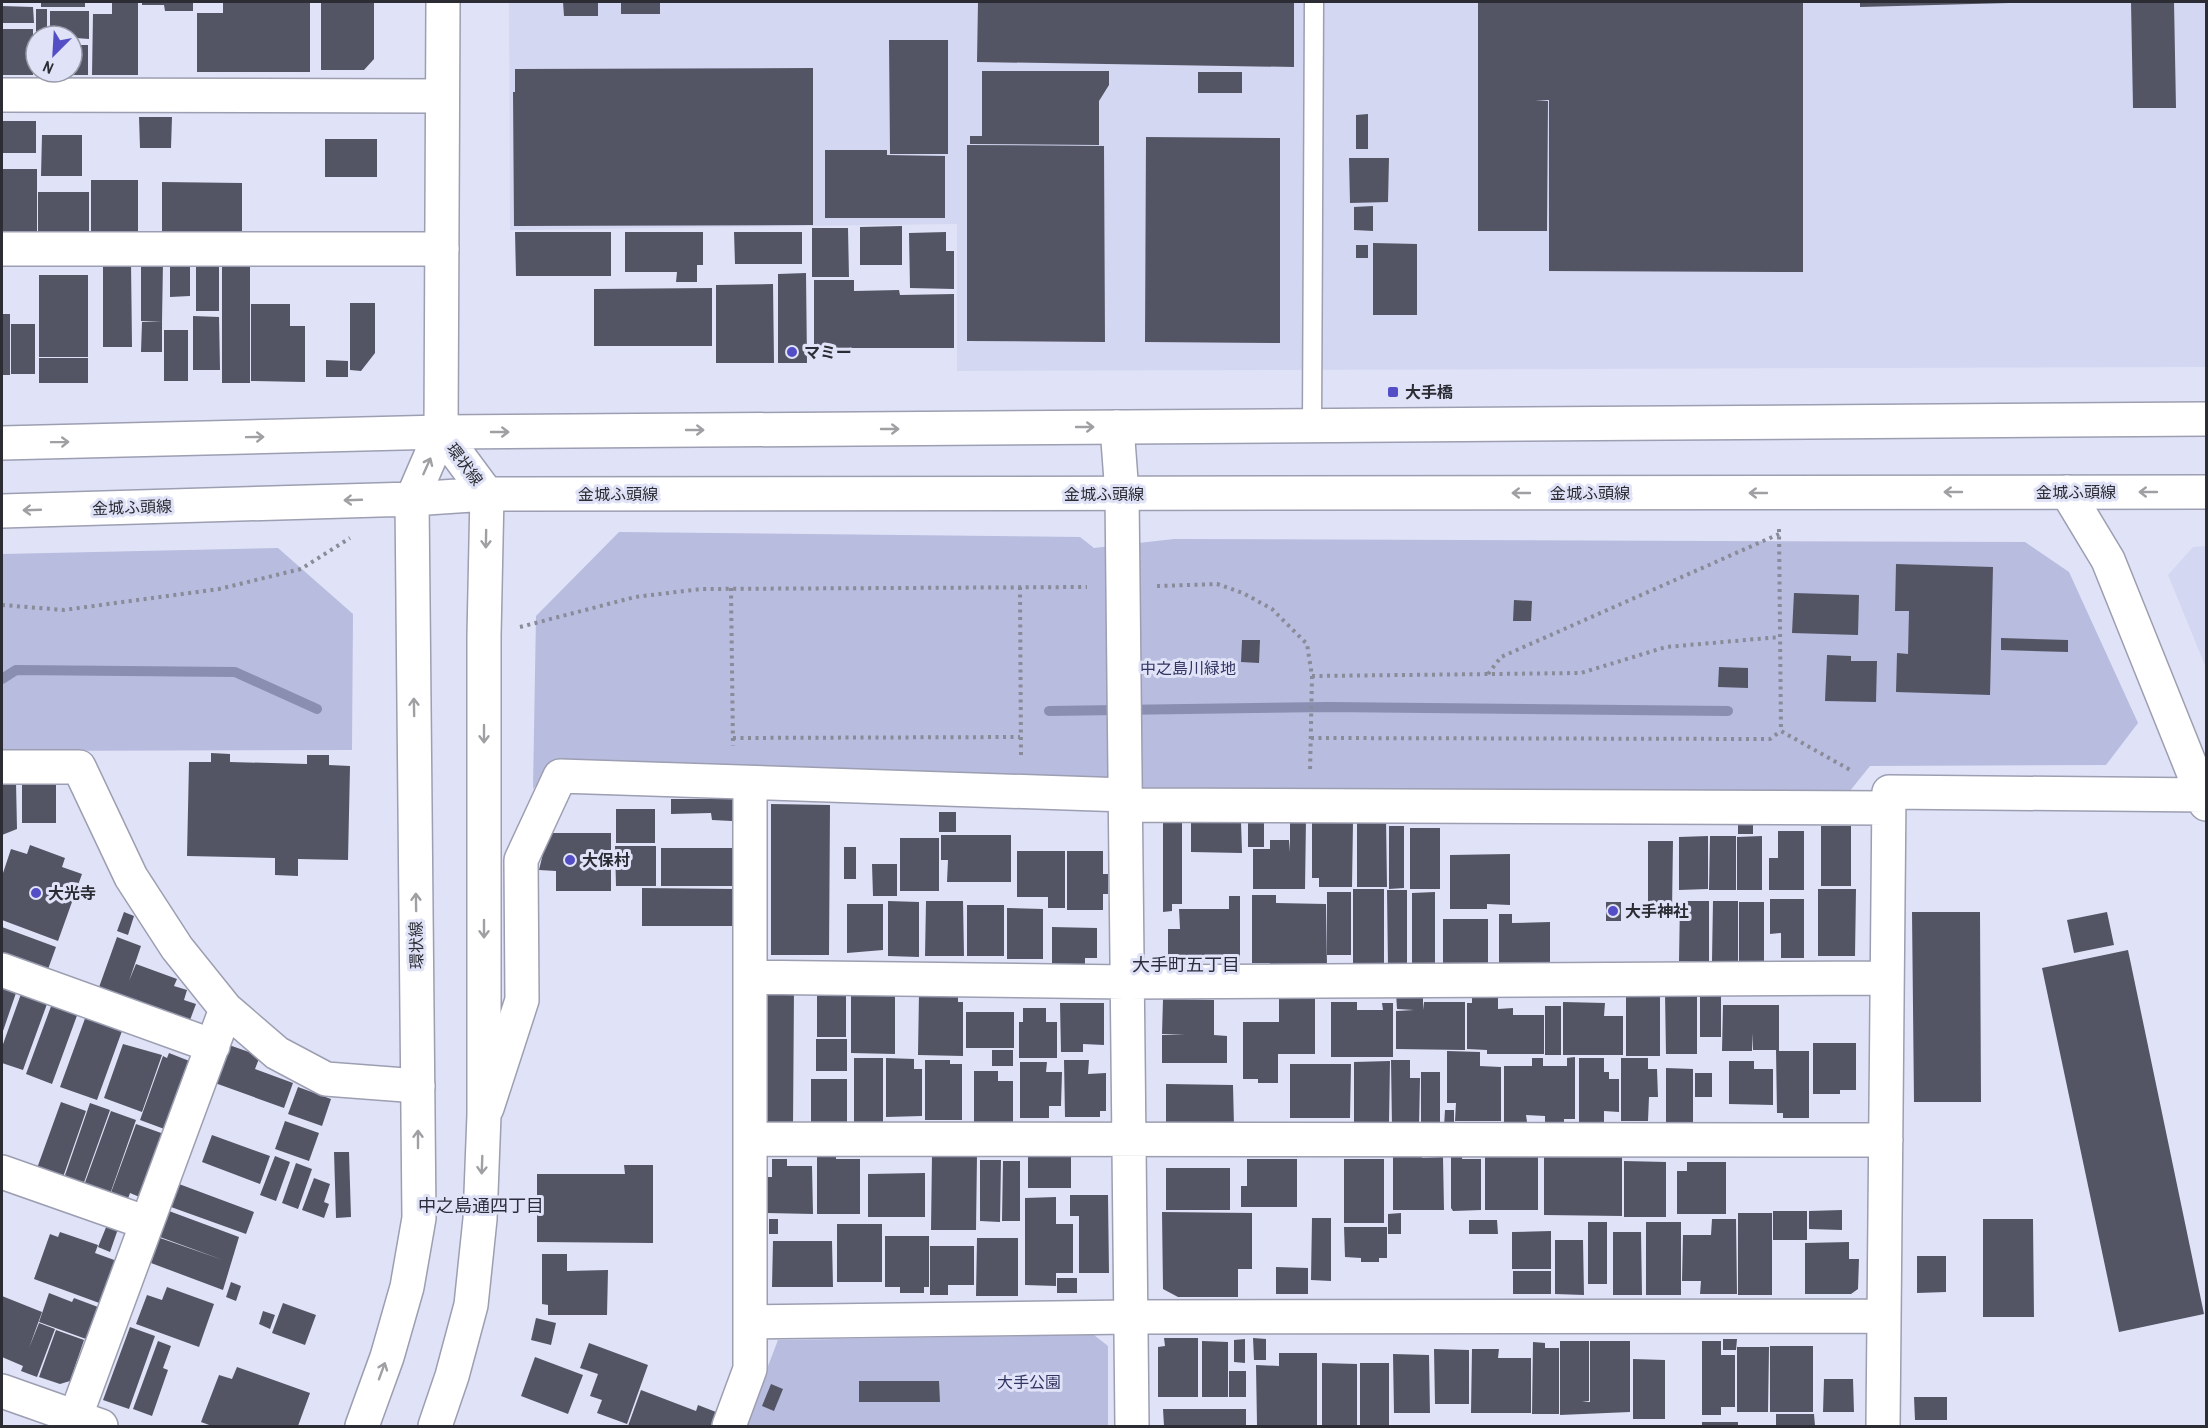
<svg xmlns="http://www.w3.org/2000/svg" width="2208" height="1428" viewBox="0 0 2208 1428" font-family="'Archivo Narrow','Noto Sans JP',sans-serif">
	<rect width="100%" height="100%" fill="#e0e3f7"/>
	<!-- built -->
	<path fill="#d3d7f1" d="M509 2H2206V367L957 371V224L510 230Z
		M2206 546V668L2168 575 2193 547Z"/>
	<!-- green -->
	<path fill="#b8bcde" d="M619 532 1080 537 1094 548 1174 539 2025 542 2069 572 2138 723 2106 765 1870 766 1845 797H1179L1087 780 558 760 533 789 536 616Z
		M278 548 353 614 352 750 2 751V554Z
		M1094 1335 1108 1346V1426H745L778 1340Z"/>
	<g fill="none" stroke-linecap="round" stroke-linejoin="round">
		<!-- stream -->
		<path stroke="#8a8eb0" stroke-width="10" d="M2 679 16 670 235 672 317 709
			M1049 711 1328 707 1728 711"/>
	</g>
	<!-- building -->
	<path fill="#535565" d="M41 2H85V7H41Z
		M112 2H138V75H92L93 14H112Z
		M142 2H193V11H165L164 5H142Z
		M223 2H310V72H197V13H223Z
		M321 2H374V59L364 70H321Z
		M563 2H598V16H564Z
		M621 2H660V14H621Z
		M978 2H1294V67L977 62Z
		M1478 2H1803V272L1549 271V100H1535L1548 101 1547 231H1478Z
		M1860 2H2009V3L1860 7Z
		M2131 2H2174L2176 108H2133Z
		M2 6 33 7 34 23H2Z
		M36 9H47V36H36Z
		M50 11H89V39L50 36Z
		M2 29H33V75H2Z
		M889 40H948V154H890Z
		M72 45H88V75H39V72H72Z
		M813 68V225L514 226 513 92H515V69Z
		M982 71H1109V85L1099 101V145L970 144V136H982Z
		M1198 72H1242V93H1198Z
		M1368 114V149H1356V115Z
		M139 117H172L171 148H140Z
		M2 121H36V153H2Z
		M42 135H82V176H41Z
		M1146 137 1280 138V343L1145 342Z
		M325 139H377V177H325Z
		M967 145 1104 146 1105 342 967 341Z
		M825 150H887V155L945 156V218H825Z
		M1349 158H1389L1388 202 1350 203Z
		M2 169H37V232H2Z
		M91 180H138V235H91Z
		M162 182 242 183V232H162Z
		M38 192H89V235H38Z
		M1373 206V231L1354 230V207Z
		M902 226V265H860V227Z
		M812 228H848L849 277H812Z
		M515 232H611V276H516Z
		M625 232H703V265H697V282H676L677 272H625Z
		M734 232H802V264H735Z
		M946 232V251H954V289L910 288 909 233Z
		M1373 243 1417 244V315H1373Z
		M1356 245H1368V258H1356Z
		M250 257V383H222V258Z
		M141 261H163L162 322 141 321Z
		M103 262H131L132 347H103Z
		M190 262V296L170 297V263Z
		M196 262H219V311H196Z
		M806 273 807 363H778V274Z
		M39 275H88V357H39Z
		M814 280H854V291L899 290 900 295 954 294V348H814Z
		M773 284 774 363H716V285Z
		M712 288V346H594V289Z
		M350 303H375V353L361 371 350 370Z
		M251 304H290V326H305V382L251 381Z
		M2 314H10V375H2Z
		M193 316 219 317 220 370H193Z
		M142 322H162V352H141Z
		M11 324H35V374H11Z
		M164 330H188V381H164Z
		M39 358H88V383H39Z
		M326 360 348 361V377H326Z
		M1896 564 1993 567 1990 695 1896 692 1897 653 1908 654 1909 611H1895Z
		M1794 593 1859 595 1858 635 1792 633Z
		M1514 600 1532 601 1531 621H1513Z
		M2001 638 2068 640V652L2001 650Z
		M1242 640H1260L1259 663 1241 662Z
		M1827 655 1851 656V661H1877L1876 702 1825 701Z
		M1719 667 1748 668V688L1718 687Z
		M211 753 230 754V762L307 764V755H329V765L350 766 348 860 298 859V876L275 875V858L187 856 189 762H211Z
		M2 782H16L17 829 2 835Z
		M56 782V823H22V783Z
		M671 799H732V821L712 820 711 813 671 814Z
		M771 804 830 805 829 955H771Z
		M616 809H655V843H616Z
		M939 812H956V832H939Z
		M1248 818H1264V847H1248Z
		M1290 818H1306L1305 889H1253V849H1270V840H1289L1290 852Z
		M1357 818H1386L1387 887H1357Z
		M1191 821 1241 822 1242 853 1191 852Z
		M1312 822H1353L1352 887H1319V878H1312Z
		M1738 822H1753V834H1738Z
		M1163 823H1182V904H1172V911L1163 912Z
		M1389 826H1404V888L1389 889Z
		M1821 826H1851V886H1821Z
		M1410 828H1440V889H1410Z
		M1778 831H1804V890H1769V858H1778Z
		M548 833H611V891H556V871L539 870Z
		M941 835H1011V882H947L948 860H941Z
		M1708 836V889L1679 890V837Z
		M1710 836H1736V890H1709Z
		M1762 836V890H1737V837Z
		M900 838H939V891H900Z
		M1648 841H1673L1672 912H1648Z
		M30 845 65 858 62 867 82 874 58 941 2 920V876L11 849 27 854Z
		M615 846H656V886H616Z
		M844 847H856V879H844Z
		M661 848H734L735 886H661Z
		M1017 851H1065V908H1048V897H1017Z
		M1067 851H1103V874H1108V894H1103V910H1067Z
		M1510 854V905L1487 904V909H1450V855Z
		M872 864H897V896H873Z
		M642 888 734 889V926H642Z
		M1353 889H1384V968H1353Z
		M1818 889H1856L1855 956H1818Z
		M1387 890H1407V967H1388Z
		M1327 892H1351V955H1327Z
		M1435 892V967H1412V893Z
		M1252 895H1276V903L1326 904 1327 967H1270V963H1252Z
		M1229 896H1240V962L1168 961V929H1180L1179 909H1229Z
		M1770 899H1804V958H1781V933L1770 934Z
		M888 901 919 902V957L888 956Z
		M926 901H963L964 956H925Z
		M1680 901H1709V961H1679Z
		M1713 901H1738V961H1712Z
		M1606 902H1621V921H1606Z
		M1739 902H1764V961H1739Z
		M847 904H883V950L847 953Z
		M967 905H1004V956H967Z
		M1007 908 1043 909V959H1007Z
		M124 912 134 916 128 935 117 931Z
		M1912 912H1980L1981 1102H1914Z
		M2107 912 2114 945 2074 953 2067 920Z
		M1499 914H1512V923L1550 922V967H1499Z
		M1443 919H1488V963H1443Z
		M2 927 56 947 47 972 2 956Z
		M1052 927 1097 928V958H1085V965H1052Z
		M117 937 141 946 129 981 136 964 177 979 174 986 187 990 184 1000 196 1004 187 1028 98 990Z
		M2128 950 2204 1314 2119 1332 2042 968Z
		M2 988 16 993 2 1034Z
		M774 990H794L793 1127H772L766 1121V996Z
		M851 992H895V1054L851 1053Z
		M919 993H958V1002H963V1056L918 1055Z
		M1396 993H1423V1010L1424 1002H1465V1050L1396 1049V1011L1414 1010 1397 1009Z
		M1626 993H1660V1056H1626Z
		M1665 993 1697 994V1054H1666Z
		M21 994 47 1004 23 1070 2 1063V1047Z
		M1472 994H1498V1009L1513 1008V1015H1544V1054H1487V1050L1467 1049V1003H1472Z
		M1700 995H1721V1037H1700Z
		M817 996H846V1037H817Z
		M1279 996 1315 997V1054H1278V1083H1258V1079H1243V1022H1279Z
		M1163 999 1214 1000V1035L1227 1036V1063H1162V1035H1185L1162 1034Z
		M53 1001 79 1010 52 1084 26 1074Z
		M1331 1002H1357V1010H1383L1382 1003H1393V1057H1331Z
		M1563 1002 1605 1003 1604 1016H1623V1055H1563Z
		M1060 1003H1104V1045L1083 1044V1052H1061Z
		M1723 1005H1779V1051H1809V1118H1783V1113H1777L1776 1050H1753L1752 1033V1051H1722Z
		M1545 1006H1561V1055H1545Z
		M1023 1008H1046V1022H1057V1058H1019V1022H1023Z
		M966 1012H1014V1048H966Z
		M87 1013 106 1020 105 1025 122 1031 97 1100 60 1087Z
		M816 1039H847V1071H816Z
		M1813 1043H1856V1090H1840V1094H1813Z
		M123 1044 162 1055 142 1112 104 1098Z
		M229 1045 260 1056 255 1069 293 1083 284 1108 215 1083Z
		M992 1050H1013V1066H992Z
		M1447 1051 1480 1052V1066L1501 1067V1121H1455L1456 1103H1447Z
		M169 1053 192 1062 167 1130 140 1120 163 1056 167 1058Z
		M1575 1057V1119H1564V1126H1545V1116L1526 1115 1527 1122H1504V1066H1532V1058H1543V1066H1567V1058Z
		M854 1058H883V1127H854Z
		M886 1058 914 1059V1069H922V1116L886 1117Z
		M1579 1058H1604V1072H1609V1079H1619V1112L1604 1111V1124H1579Z
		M1621 1058H1648V1069H1657L1658 1097H1649L1648 1121H1621Z
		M925 1060H950V1064H962V1120H925Z
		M1064 1060H1089L1088 1074 1106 1073V1111H1100V1117H1065Z
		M1391 1060H1410V1078H1420L1419 1127H1392Z
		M1390 1061 1389 1122H1354V1062Z
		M1729 1061H1754V1069H1773V1105L1729 1104Z
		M1020 1062H1047L1046 1072H1062L1061 1106H1049V1118H1020Z
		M1290 1064H1351L1350 1118H1290Z
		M1666 1068 1693 1069V1124H1666Z
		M974 1071H998V1081H1013V1124H974Z
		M1421 1072H1440V1127H1421Z
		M1695 1073H1712V1097H1695Z
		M811 1079H847V1126H811Z
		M1166 1084 1233 1085 1234 1126H1166Z
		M298 1087 331 1099 322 1126 288 1114Z
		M61 1102 86 1111 62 1180 36 1171Z
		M90 1103 110 1110 82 1188 63 1181Z
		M1445 1110H1454V1127H1444Z
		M111 1111 136 1120 109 1197 83 1188Z
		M285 1121 319 1133 309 1161 275 1149Z
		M136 1124 164 1134 142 1198 130 1193 126 1204 109 1198Z
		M212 1135 270 1156 260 1184 202 1162Z
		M1451 1151H1463L1462 1159H1481V1210L1453 1211 1451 1208Z
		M334 1152H349L351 1217 336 1218Z
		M1393 1152H1422V1158L1443 1157 1444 1210H1393Z
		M836 1153V1159H860V1214H817V1154Z
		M1485 1153H1538V1210H1485Z
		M1544 1153H1622V1216L1544 1215Z
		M932 1154H977L976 1230H931Z
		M275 1156 290 1162 276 1201 260 1195Z
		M1028 1156 1071 1157V1188H1028Z
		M772 1159H787V1166H812L813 1214 767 1213V1177H772Z
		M1247 1159H1297V1207H1241V1186H1247Z
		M1344 1159H1384V1223H1344Z
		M980 1160H1001L1000 1222 980 1221Z
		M1003 1161H1020V1221H1002Z
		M1624 1161 1666 1162V1217H1624Z
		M1687 1162H1726V1214H1677V1171H1687Z
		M296 1163 312 1169 298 1209 282 1203Z
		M624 1165H653V1243L537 1242V1174H625Z
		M1166 1168H1230V1210H1166Z
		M925 1173V1217H868V1174Z
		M314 1178 330 1184 324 1202 329 1204 324 1218 302 1210Z
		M179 1184 254 1212 246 1234 171 1207Z
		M1070 1195H1108L1109 1273H1079V1216H1070Z
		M1056 1197V1224H1073V1273H1056V1286L1025 1285V1198Z
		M1842 1210V1230L1809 1229V1211Z
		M169 1211 239 1237 223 1290 151 1263 160 1238 223 1260 160 1237Z
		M1773 1211H1807V1240H1773Z
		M1162 1212 1252 1213V1269H1238V1297H1178L1163 1289Z
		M1401 1213V1234H1388V1214Z
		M1738 1213H1772V1295H1738Z
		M1312 1218H1331V1281L1311 1280Z
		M769 1219H778V1234H769Z
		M1712 1219H1736L1737 1294H1700L1701 1281H1682L1683 1235H1711Z
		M1983 1219H2033L2034 1317H1983Z
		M1469 1220H1497L1498 1234H1469Z
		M1588 1222H1607V1284H1588Z
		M1646 1222H1681V1295H1646Z
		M837 1224H882V1282H837Z
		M107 1225 118 1229 110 1252 98 1247Z
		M1344 1227H1387V1258H1379V1262H1361V1258L1345 1257Z
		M1551 1231V1269H1512V1232Z
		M60 1232 98 1245 95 1253 117 1261 102 1304 34 1279 50 1234 58 1237Z
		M1613 1232H1641L1642 1295H1613Z
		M885 1236H929V1287H924V1293H900V1287H885Z
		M977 1238H1018V1296H976Z
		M1555 1240H1583L1584 1295 1555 1294Z
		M773 1241H832L833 1287H772Z
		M1849 1242V1259H1859L1858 1289 1851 1294H1805V1243Z
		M930 1246H974V1285H948V1295H930Z
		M542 1254H567V1271L608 1270 607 1315H548V1305L542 1304Z
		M1917 1256H1946V1292L1917 1293Z
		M1276 1267 1308 1268V1294H1276Z
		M1513 1271H1551V1294H1513Z
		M1057 1278H1077V1293H1057Z
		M231 1282 241 1286 236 1301 226 1297Z
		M167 1287 214 1304 199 1347 136 1324 147 1295 162 1300Z
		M49 1293 72 1302 74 1298 98 1307 86 1339 39 1322Z
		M2 1296 42 1312 29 1348 39 1323 55 1329 37 1377 21 1371 23 1366 2 1357Z
		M283 1303 316 1315 305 1345 272 1333Z
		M263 1311 275 1315 270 1329 259 1324Z
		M536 1318 556 1323 551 1345 531 1340Z
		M130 1327 155 1336 129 1409 103 1400Z
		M56 1330 84 1340 70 1381 60 1384 39 1377Z
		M1164 1338H1198V1397H1158V1347L1165 1346Z
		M1253 1338 1266 1339V1360H1254Z
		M1245 1339V1363L1234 1362V1340Z
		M1723 1339H1737L1736 1350H1723Z
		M158 1341 171 1346 163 1368 168 1370 152 1416 133 1409Z
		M1202 1341 1228 1342V1397H1202Z
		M1560 1341H1589V1401L1582 1402H1590V1341H1630V1412L1560 1415Z
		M1702 1341H1721V1355H1735V1407H1721V1415H1702Z
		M1533 1342 1545 1343V1348H1559V1414H1532Z
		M589 1343 648 1365 627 1424 597 1413 602 1400 590 1396 598 1374 580 1368Z
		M1770 1346H1813V1412H1770Z
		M1737 1347H1769L1768 1412H1737Z
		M1434 1349 1469 1350V1404H1435Z
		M1472 1349H1499L1498 1358H1531V1413H1471Z
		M1279 1353H1317V1426L1257 1425 1256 1365 1279 1366Z
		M1393 1354 1429 1355 1430 1413H1394Z
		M535 1357 583 1375 568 1414 521 1396Z
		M1633 1359 1665 1360V1419H1633Z
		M1322 1363 1357 1364V1426H1322Z
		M1360 1363H1389V1426H1360Z
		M237 1367 310 1393 298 1426H212L201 1422 219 1375 232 1379Z
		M1229 1371H1246V1397H1229Z
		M1824 1379H1853L1854 1412H1823Z
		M859 1381H939L940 1402H859Z
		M771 1384 783 1389 774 1411 762 1406Z
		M641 1390 696 1411 698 1405 716 1412 711 1426H628Z
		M1914 1397H1947V1420H1915Z
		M1163 1409H1246V1426H1164Z
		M1776 1414H1814L1815 1426H1776Z
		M1702 1422H1738V1426H1702Z"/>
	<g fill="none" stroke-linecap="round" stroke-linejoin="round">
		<defs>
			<path id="lane" d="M1312 426 1314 2"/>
			<path id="street" d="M2 95 442 96
				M2 249H442
				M1117 427 1122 494 1132 1426
				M2067 492 2108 560 2206 804
				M2 767H79L131 877 177 948 226 1009 277 1053 326 1079 418 1086
				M1125 805 1889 808
				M2 970 213 1046
				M751 977 1126 982 1887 978
				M487 1108 522 1000 521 860 560 776 1125 795
				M751 1139 1886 1140
				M2 1172 147 1223
				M751 1322 1130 1317 1884 1316
				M2 1391 101 1426
				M72 1426 226 1009
				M729 1426 750 1369V783
				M1883 1426 1889 792 2205 795"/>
			<path id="secondary" d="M441 432 443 2"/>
			<path id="primary" d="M2 443 441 432 2206 419
				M2 511 412 499 487 494 2206 492
				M362 1426 387 1357 407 1287 419 1218 412 499 441 432
				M435 1426 452 1376 471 1305 480 1219 484 1115V636L487 494 441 432"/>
		</defs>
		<!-- lane casing -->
		<use href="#lane" stroke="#9c9eb1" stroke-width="21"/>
		<!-- street casing -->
		<use href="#street" stroke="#9c9eb1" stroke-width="36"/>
		<!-- secondary casing -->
		<use href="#secondary" stroke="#9c9eb1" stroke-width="36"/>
		<!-- primary casing -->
		<use href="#primary" stroke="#9c9eb1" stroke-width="36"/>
		<!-- path -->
		<path stroke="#898b98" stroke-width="4" stroke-dasharray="3 4.5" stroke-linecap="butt" d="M1779 529 1781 731 1852 771
			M1157 586 1217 584 1243 593 1272 609 1307 644 1312 676 1310 772
			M1020 587 1021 757
			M731 588 733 746
			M2 605 64 610 219 589 301 569 350 538
			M520 627 635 597 701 589 1087 587
			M1488 674 1501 657 1779 534
			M1312 676 1581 673 1666 647 1780 637
			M733 738 1020 737
			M1311 738 1770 739 1781 731"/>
		<!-- lane -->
		<use href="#lane" stroke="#fff" stroke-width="18"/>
		<!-- street -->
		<use href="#street" stroke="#fff" stroke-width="33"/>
		<!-- secondary -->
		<use href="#secondary" stroke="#fff" stroke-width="33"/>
		<!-- primary -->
		<use href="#primary" stroke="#fff" stroke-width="33"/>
	</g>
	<!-- one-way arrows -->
	<defs><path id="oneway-shaft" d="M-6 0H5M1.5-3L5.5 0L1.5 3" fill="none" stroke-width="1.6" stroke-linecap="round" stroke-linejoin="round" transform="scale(1.5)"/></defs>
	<g stroke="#a0a0a4">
		<use href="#oneway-shaft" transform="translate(1085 427)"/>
		<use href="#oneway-shaft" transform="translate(890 429)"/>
		<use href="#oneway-shaft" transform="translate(695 430)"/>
		<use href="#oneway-shaft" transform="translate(500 432)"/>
		<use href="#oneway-shaft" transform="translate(255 437) rotate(-1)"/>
		<use href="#oneway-shaft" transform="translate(60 442) rotate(-1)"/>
		<use href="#oneway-shaft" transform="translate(427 466) rotate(-66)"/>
		<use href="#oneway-shaft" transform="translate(1953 492) rotate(180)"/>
		<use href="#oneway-shaft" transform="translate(2148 492) rotate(180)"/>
		<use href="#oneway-shaft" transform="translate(1521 493) rotate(180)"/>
		<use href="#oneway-shaft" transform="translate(1758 493) rotate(180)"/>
		<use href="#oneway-shaft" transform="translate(353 500) rotate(178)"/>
		<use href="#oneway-shaft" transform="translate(32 510) rotate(178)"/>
		<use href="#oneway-shaft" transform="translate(486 539) rotate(91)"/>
		<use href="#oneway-shaft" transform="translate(414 707) rotate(-91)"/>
		<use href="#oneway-shaft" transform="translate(484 734) rotate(90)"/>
		<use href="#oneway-shaft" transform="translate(416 902) rotate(-91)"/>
		<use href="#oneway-shaft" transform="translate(484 929) rotate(90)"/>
		<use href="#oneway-shaft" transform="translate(418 1139) rotate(-90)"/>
		<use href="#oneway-shaft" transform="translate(482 1165) rotate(92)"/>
		<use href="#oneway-shaft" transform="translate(382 1371) rotate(-70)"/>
	</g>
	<!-- markers -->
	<g fill="#534ec6" stroke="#e0e3f7" stroke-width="2">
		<circle cx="792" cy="352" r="6"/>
		<rect x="1387" y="386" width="12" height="12" rx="3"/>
		<circle cx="570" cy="860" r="6"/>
		<circle cx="36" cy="893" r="6"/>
		<circle cx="1613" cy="911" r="6"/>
	</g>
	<g text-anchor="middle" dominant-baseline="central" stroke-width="6" stroke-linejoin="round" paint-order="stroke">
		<!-- poi labels -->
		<g font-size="16" font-weight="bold" fill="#2c2d34" stroke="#e0e3f7" text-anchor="start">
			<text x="804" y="352">マミー</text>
			<text x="1405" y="392">大手橋</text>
			<text x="582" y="860">大保村</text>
			<text x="48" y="893">大光寺</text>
			<text x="1625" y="911">大手神社</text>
		</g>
		<!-- street labels -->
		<g font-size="16" fill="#2c2d34" stroke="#e0e3f7">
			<text transform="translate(465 464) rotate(53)">環状線</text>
			<text x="2076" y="492">金城ふ頭線</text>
			<text x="1590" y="493">金城ふ頭線</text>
			<text x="618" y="494">金城ふ頭線</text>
			<text x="1104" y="494">金城ふ頭線</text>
			<text transform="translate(132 507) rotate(-2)">金城ふ頭線</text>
			<text transform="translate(416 945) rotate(-91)">環状線</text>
		</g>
		<!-- park labels -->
		<g font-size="16" fill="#323462" stroke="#e0e3f7">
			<text x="1188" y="668">中之島川緑地</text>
			<text x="1029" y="1382">大手公園</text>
		</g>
		<!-- neighbourhood labels -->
		<g font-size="18" fill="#2b2d3c" stroke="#e0e3f7">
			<text x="1186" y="964">大手町五丁目</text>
			<text x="481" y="1205">中之島通四丁目</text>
		</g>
	</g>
	<!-- border -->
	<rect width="2208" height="1428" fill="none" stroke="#2c2d34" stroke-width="6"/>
	<!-- north arrow -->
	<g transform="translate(54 54) rotate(204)"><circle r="28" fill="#e0e3f7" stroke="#989aa9" stroke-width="1.5"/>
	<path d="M0-4.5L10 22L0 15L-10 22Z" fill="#534ec6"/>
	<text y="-9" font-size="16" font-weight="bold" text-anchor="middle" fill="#2c2d34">N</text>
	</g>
</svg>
